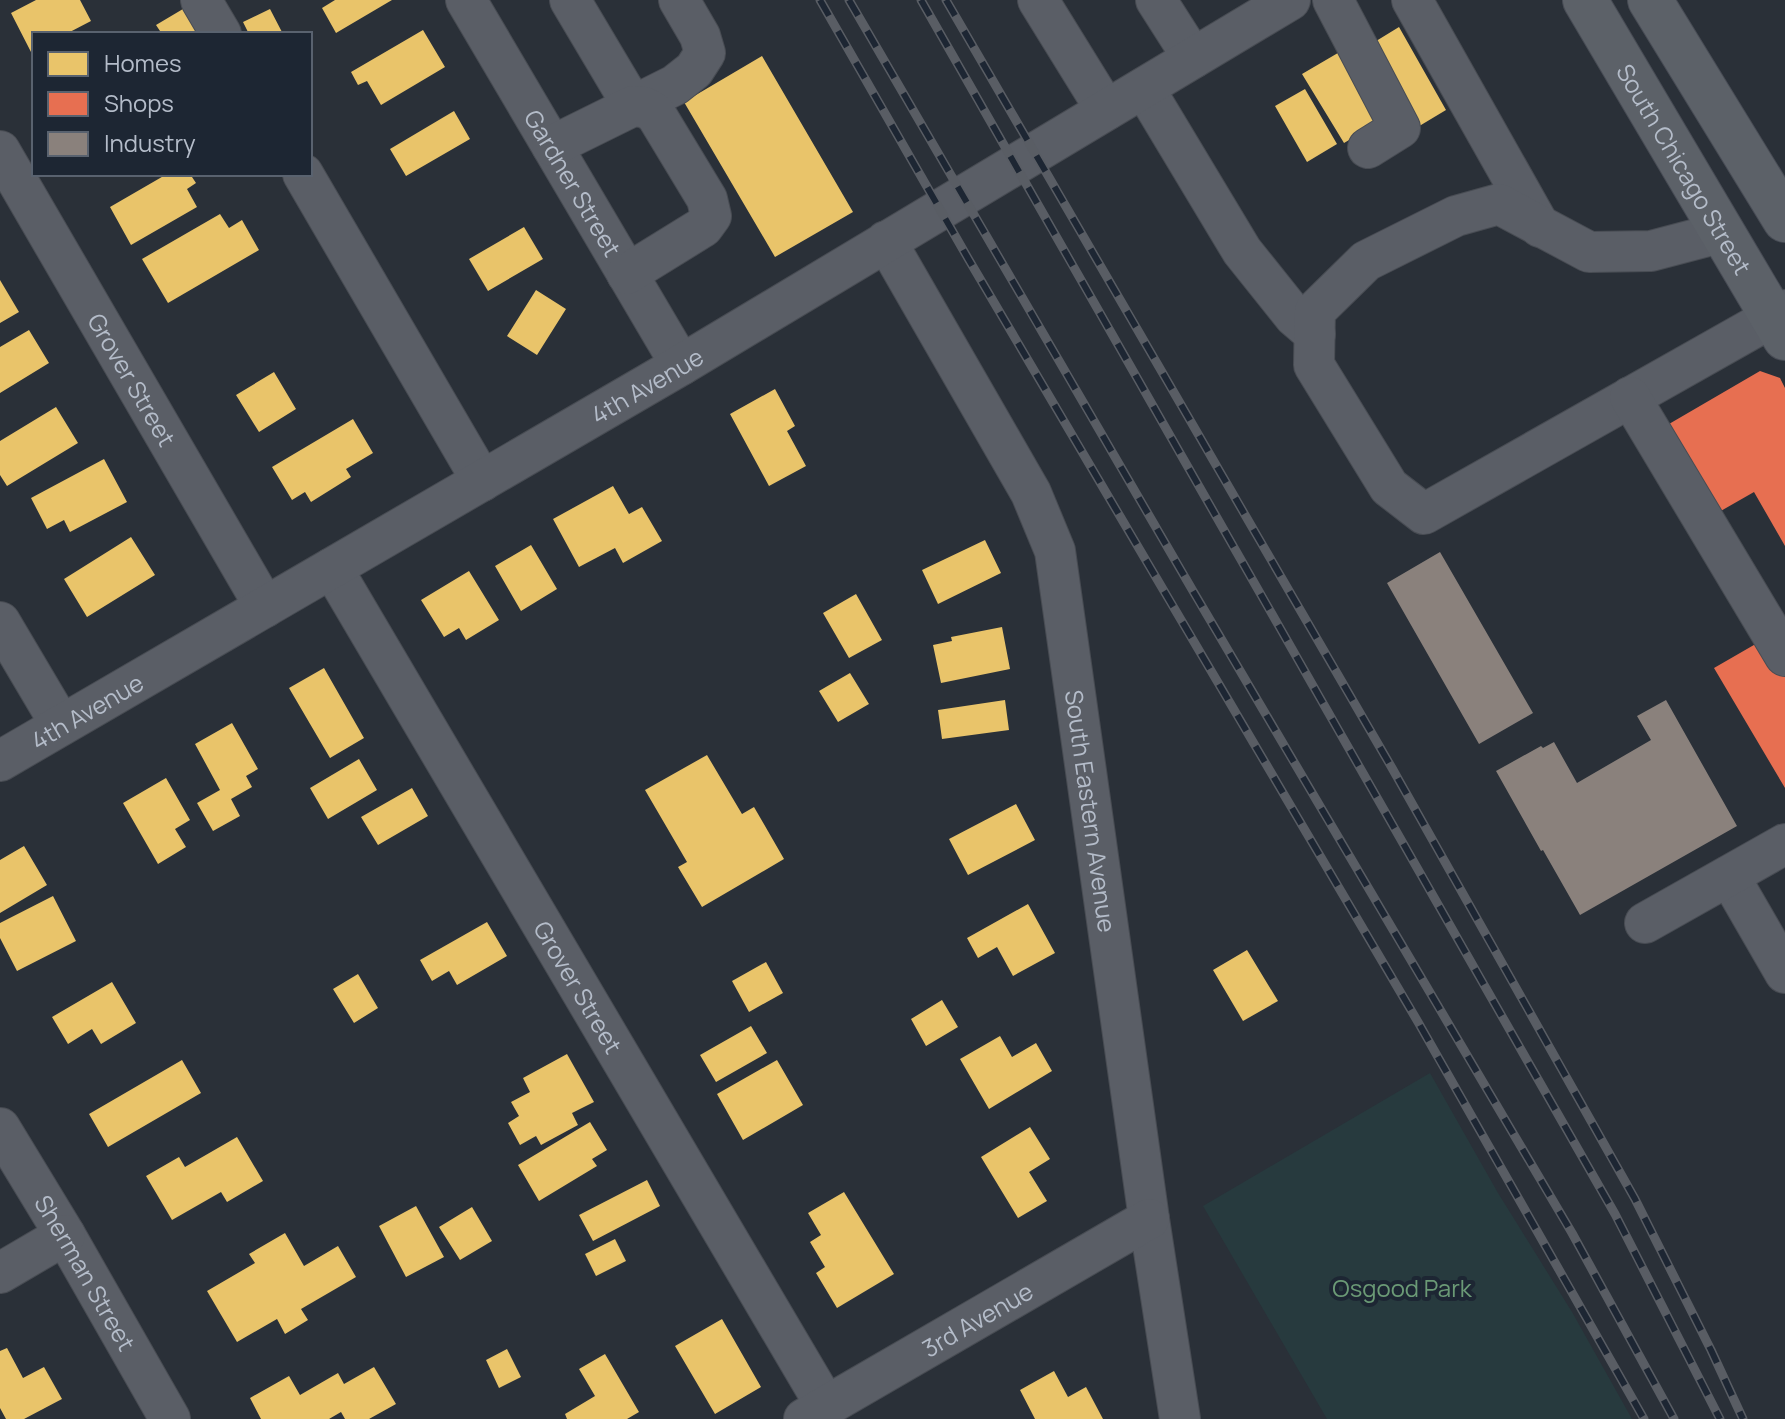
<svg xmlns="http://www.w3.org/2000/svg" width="1785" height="1419" viewBox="0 0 1785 1419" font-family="Manrope,sans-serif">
	<rect width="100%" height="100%" fill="#2a3038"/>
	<!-- green -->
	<path fill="#273a3e" d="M1430 1073 1498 1193 1572 1312 1632 1419H1327L1203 1206Z"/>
	<!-- homes -->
	<path fill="#e9c46a" d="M36 0H80L91 21 66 34H34V50L31 52 11 13Z
		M335 0H392L336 33 322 8Z
		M188 6 205 34H162L156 25Z
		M270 9 283 34H249L243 22Z
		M1399 27 1446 110 1416 128 1368 46Z
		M423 30 445 67 381 105 367 81 358 85 351 72Z
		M1343 50 1385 119 1344 143 1302 74Z
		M762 56 853 212 775 257 684 102Z
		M1305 89 1337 144 1307 162 1275 106Z
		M454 111 470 139 406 176 390 149Z
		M167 174H190L196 183 187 189 197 207 131 245 110 207Z
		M220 214 229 228 242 220 259 250 168 303 142 259Z
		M524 227 543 259 488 291 469 259Z
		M0 280 19 312 0 323Z
		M536 290 566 309 537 355 507 336Z
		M29 330 49 363 0 393V347Z
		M274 372 296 409 259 432 236 395Z
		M775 389 795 426 787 431 806 466 769 486 730 414Z
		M56 407 78 443 7 486 0 475V441Z
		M353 419 373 453 346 469 351 477 311 502 305 492 292 500 272 467Z
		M104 459 127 502 70 532 64 520 47 529 31 498Z
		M613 486 629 514 642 507 662 541 623 563 615 548 579 567 553 519Z
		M131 537 155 575 87 617 64 579Z
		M985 540 1001 573 938 604 922 570Z
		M531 545 557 589 521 611 495 566Z
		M469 571 499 620 466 640 459 628 444 637 421 600Z
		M856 594 882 640 849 658 823 613Z
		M1002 627 1010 669 941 683 933 645 952 641 951 637Z
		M324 668 364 738 330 758 289 688Z
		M850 673 869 704 838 722 819 691Z
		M1005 700 1009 730 942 739 938 710Z
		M232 723 258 769 246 776 252 787 231 799 240 816 213 831 197 803 220 790 195 744Z
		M707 755 742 814 754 807 784 859 702 907 678 867 687 862 645 790Z
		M359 759 377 790 328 819 310 788Z
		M166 778 190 820 175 829 186 847 158 864 123 803Z
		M412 788 428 816 378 845 361 817Z
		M1016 804 1035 840 968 875 949 839Z
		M24 846 47 885 0 913V860Z
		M53 896 76 941 17 971 0 938V923Z
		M1028 904 1055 953 1013 976 997 947 978 958 967 938Z
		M487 922 507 956 457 985 449 971 432 981 420 960Z
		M1247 950 1278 1001 1243 1021 1213 970Z
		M766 962 783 993 749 1012 732 981Z
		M358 974 378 1008 354 1023 333 989Z
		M112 982 136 1023 101 1044 92 1029 68 1044 52 1017Z
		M942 1000 958 1027 926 1046 911 1019Z
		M751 1026 767 1053 716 1082 700 1055Z
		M1000 1036 1012 1057 1036 1043 1052 1071 989 1109 960 1059Z
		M567 1054 594 1102 572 1113 578 1125 541 1145 536 1136 520 1145 508 1123 519 1116 511 1102 530 1092 523 1078Z
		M182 1060 201 1093 108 1147 89 1114Z
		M777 1060 803 1105 743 1140 717 1094Z
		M590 1122 607 1150 592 1159 597 1166 539 1201 518 1165Z
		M1030 1127 1050 1159 1029 1172 1047 1201 1018 1218 981 1157Z
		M237 1137 263 1181 227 1202 221 1192 172 1220 146 1176 179 1157 185 1167Z
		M647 1180 660 1206 593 1241 579 1215Z
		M844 1192 894 1274 837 1308 816 1273 825 1267 810 1242 821 1235 808 1213Z
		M416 1206 444 1257 406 1277 379 1226Z
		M472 1207 492 1241 460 1260 439 1227Z
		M285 1233 304 1266 338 1246 356 1277 301 1309 308 1320 285 1334 277 1319 237 1342 207 1291 255 1263 249 1254Z
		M615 1239 626 1261 596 1276 585 1254Z
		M722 1319 761 1387 715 1414 675 1346Z
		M7 1348 23 1378 44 1367 62 1399 24 1419H6L0 1408V1351Z
		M507 1349 521 1377 499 1388 486 1360Z
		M605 1354 639 1412 627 1419H567L565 1414 595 1396 579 1369Z
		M374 1367 396 1404 369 1419H345L341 1412 329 1419H261L250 1398 289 1376 300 1395 338 1373 344 1384Z
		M1054 1371 1068 1397 1086 1387 1103 1419H1035L1020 1390Z"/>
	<!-- shops -->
	<path fill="#e76f51" d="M1760 371 1780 378 1785 388V546L1754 492 1719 512 1669 424Z
		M1766 638 1785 669V788L1714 668Z"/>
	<!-- industry -->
	<path fill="#8a817c" d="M1440 552 1533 713 1479 744 1387 583Z
		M1666 700 1737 826 1580 915 1543 850 1541 851 1496 771 1541 746 1543 748 1554 742 1577 783 1651 740 1637 716Z"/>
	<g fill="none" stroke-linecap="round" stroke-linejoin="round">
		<defs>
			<g id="minor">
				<path d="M201 0 221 34"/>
				<path id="s1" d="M466 0 681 365"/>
				<path d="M570 0 633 106 675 85 694 70 705 53 700 36 679 0"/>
				<path d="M1038 0 1106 110"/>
				<path d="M1156 0 1193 58"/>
				<path d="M1333 0 1400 128 1368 148"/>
				<path d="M1412 0 1540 227"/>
				<path d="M1144 88 1242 251 1294 316 1315 334"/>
				<path d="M552 146 633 106 644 107 655 113 707 199 711 216 703 227 627 274"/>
				<path id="s2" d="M0 151 265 607"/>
				<path d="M303 174 482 481"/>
				<path d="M1723 232 1651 251 1589 252 1499 204 1456 216 1366 261 1315 311 1314 365 1389 487 1424 514 1785 310"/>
				<path id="s3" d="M886 241 1031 493 1055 551 1149 1219 1180 1419"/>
				<path d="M1630 397 1785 656"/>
				<path id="s4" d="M332 568 826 1406"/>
				<path d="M0 622 61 725"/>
				<path id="s5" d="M0 761 681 365 1290 0"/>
				<path d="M1729 876 1785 973"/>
				<path d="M1645 923 1785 844"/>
				<path id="s6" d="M0 1128 65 1235 170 1419"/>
				<path d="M0 1273 65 1235"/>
				<path id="s7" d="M804 1419 1149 1219"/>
			</g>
			<g id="major">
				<path id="s8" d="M1585 0 1785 338"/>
				<path d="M1650 0 1785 220"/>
			</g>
		</defs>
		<!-- minor casing -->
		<use href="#minor" stroke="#484c53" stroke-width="42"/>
		<!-- major casing -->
		<use href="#major" stroke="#484c55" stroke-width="46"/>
		<!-- minor -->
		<use href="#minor" stroke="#5a5e66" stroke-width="40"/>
		<!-- major -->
		<use href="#major" stroke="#5c6168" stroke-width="44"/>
		<defs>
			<path id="rail" d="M820 0 969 260 1418 1022 1644 1419
				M849 0 1193 591 1572 1233 1674 1419
				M921 0 1615 1214 1720 1419
				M946 0 1392 768 1635 1199 1711 1350 1743 1419"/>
		</defs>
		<!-- rail casing -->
		<use href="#rail" stroke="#595d64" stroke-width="9"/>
		<!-- rail -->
		<use href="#rail" stroke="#1d2633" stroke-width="6" stroke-dasharray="18" stroke-linecap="butt"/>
	</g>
	<g text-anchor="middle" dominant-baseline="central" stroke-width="8" stroke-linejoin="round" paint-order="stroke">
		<!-- street labels -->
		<g font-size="24" fill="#b4bcc9" stroke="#1d2633">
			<text stroke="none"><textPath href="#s8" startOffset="196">South Chicago Street</textPath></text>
			<text stroke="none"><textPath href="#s1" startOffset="212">Gardner Street</textPath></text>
			<text stroke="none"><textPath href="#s2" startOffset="264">Grover Street</textPath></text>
			<text stroke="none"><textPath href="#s5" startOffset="748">4th Avenue</textPath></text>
			<text stroke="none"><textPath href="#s5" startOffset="100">4th Avenue</textPath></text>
			<text stroke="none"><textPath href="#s3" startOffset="616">South Eastern Avenue</textPath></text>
			<text stroke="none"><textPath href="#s4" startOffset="486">Grover Street</textPath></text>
			<text stroke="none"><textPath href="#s6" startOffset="168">Sherman Street</textPath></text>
			<text stroke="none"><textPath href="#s7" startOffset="200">3rd Avenue</textPath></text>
		</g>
		<!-- park labels -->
		<g font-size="24" fill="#6b9a76" stroke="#1d2633">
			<text x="1402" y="1287">Osgood Park</text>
		</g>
	</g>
	<!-- legend -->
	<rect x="32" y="32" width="280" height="144" fill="#1d2633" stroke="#59626f" stroke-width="2"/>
	<rect x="48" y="52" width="40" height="24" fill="#e9c46a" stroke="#59626f" stroke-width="2"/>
	<text x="104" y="72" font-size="24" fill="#b4bcc9">Homes</text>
	<rect x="48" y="92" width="40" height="24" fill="#e76f51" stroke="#59626f" stroke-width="2"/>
	<text x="104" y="112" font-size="24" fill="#b4bcc9">Shops</text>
	<rect x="48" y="132" width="40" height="24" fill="#8a817c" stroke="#59626f" stroke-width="2"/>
	<text x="104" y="152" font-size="24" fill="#b4bcc9">Industry</text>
</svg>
